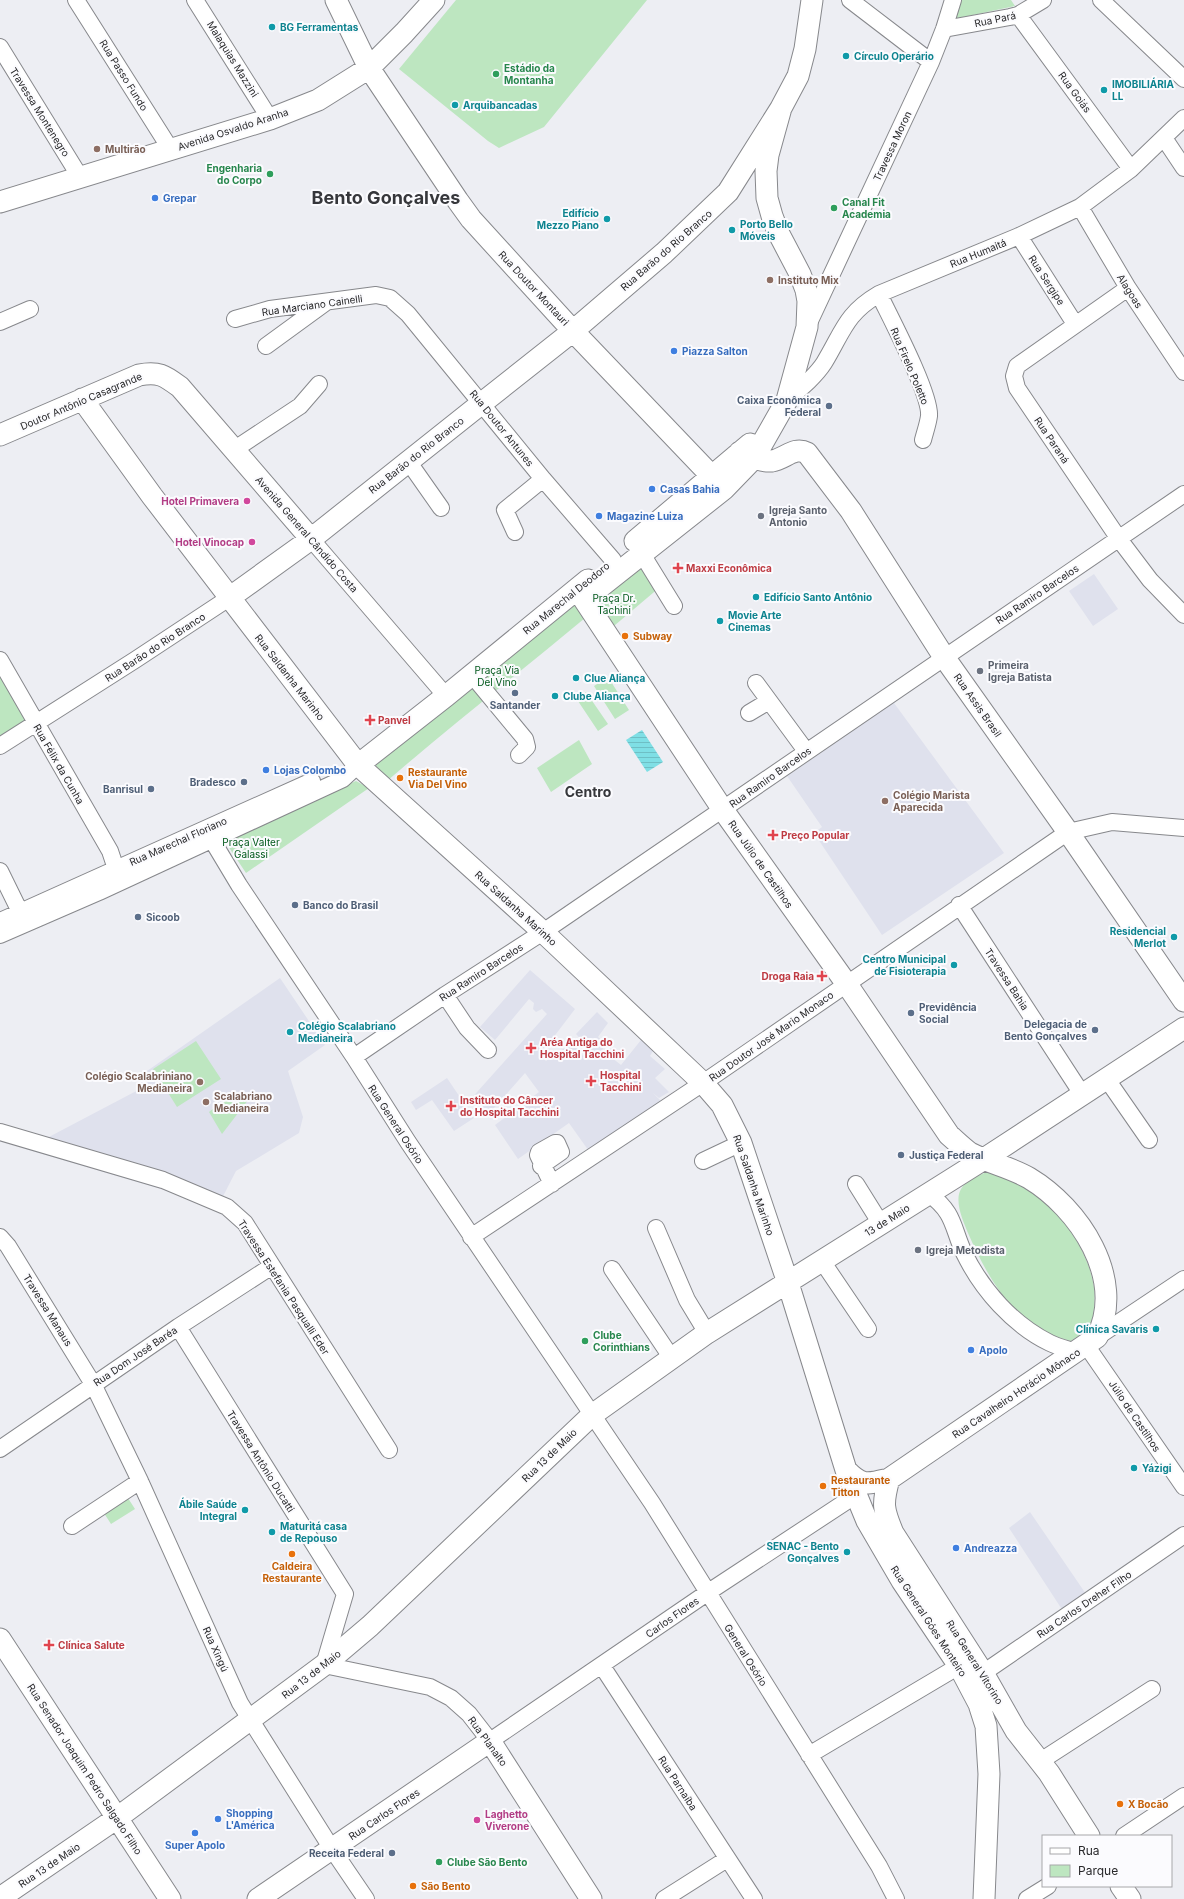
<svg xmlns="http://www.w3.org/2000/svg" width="1184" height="1899" viewBox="0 0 1184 1899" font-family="Inter,sans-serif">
	<defs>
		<pattern id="water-rules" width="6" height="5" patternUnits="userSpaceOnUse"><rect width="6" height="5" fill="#7fdfe5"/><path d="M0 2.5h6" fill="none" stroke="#6ebfc5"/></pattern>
	</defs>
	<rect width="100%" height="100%" fill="#edeef3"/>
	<!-- built -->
	<path fill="#dfe1ed" d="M1094 574 1118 609 1093 626 1069 591Z
		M894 703 1004 853 882 935 814 833 822 827 787 776Z
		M530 970 575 1009 540 1055 546 1061 573 1042 583 1056 590 1049 576 1034 597 1012 608 1023 598 1037 606 1044 602 1050 621 1065 641 1040 653 1051 650 1056 665 1069 655 1078 669 1092 659 1098 653 1093 663 1103 591 1154 569 1123 518 1159 495 1125 539 1092 525 1073 486 1117 469 1101 547 1014 542 1009 536 1012 533 1009 534 1003 529 999 495 1040 480 1027Z
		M280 978 325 1045 288 1071 303 1117 299 1133 236 1171 218 1206 26 1149 142 1088 137 1078Z
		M447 1078 474 1118 454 1131 432 1100 416 1110 411 1102Z
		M1030 1512 1086 1594 1063 1611 1009 1528Z"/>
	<!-- green -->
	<path fill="#bde6c0" d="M456 0H647L544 127 499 148 488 141 399 69Z
		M959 0H1011L1015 6 954 19Z
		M642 560 660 587 608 631 589 601Z
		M572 599 585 618C519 673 452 725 387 781L374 763Z
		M0 673 28 725 0 737Z
		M608 677 629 710 615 719 594 686Z
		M586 692 608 724 598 731 576 698Z
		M579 740 592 764 551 792 537 768Z
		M356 781 369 788 246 873 224 840Z
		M196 1041 221 1079 177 1107 153 1069Z
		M234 1092 252 1095 222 1134 209 1112Z
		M989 1171C1000 1175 1016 1178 1026 1185 1058 1207 1088 1248 1094 1287 1096 1300 1093 1314 1092 1327L1071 1341C1016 1328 989 1281 968 1233 963 1221 954 1201 961 1189 966 1180 980 1175 989 1171Z
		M126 1495 135 1509 111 1524 102 1510Z"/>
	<!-- water -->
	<path fill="url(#water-rules)" d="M642 730 663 762 647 772 626 740Z"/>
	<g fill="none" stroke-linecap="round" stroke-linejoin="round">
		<defs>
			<path id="minor" d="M76 0 171 150
				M195 0 270 119
				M850 0 931 62
				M1101 0 1184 79
				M1018 15 1131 169
				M944 29 1010 17 1018 15 1043 0
				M0 47 80 177
				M1164 138 1184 168
				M1080 207 1128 288 1184 372
				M1019 236 1075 324
				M1128 288 1017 366 1014 376 1017 388 1119 539 1150 580 1184 615
				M879 294C890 317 931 394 929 416 928 424 925 432 923 440
				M235 319 270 309 376 295 390 298 408 314 543 479 613 560
				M0 322 30 309
				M808 325 931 62 944 29 953 0
				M266 346 325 303
				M787 400C800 389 815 377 824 363 843 332 845 314 879 294L1019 236 1080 207 1131 169 1184 118
				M235 449 300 406 319 384
				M408 461 441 508
				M515 532 505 510 543 479
				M311 539 446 696
				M642 554 674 606
				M0 660 110 851 116 869 112 877
				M472 675 525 739 527 747 519 755
				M756 683 806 751
				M749 713 769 701
				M0 746 135 660 229 598
				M206 830 239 885 354 1057 408 1142 652 1503 879 1866 896 1899
				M0 871 25 922
				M959 905 1082 1094
				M0 921 312 781
				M0 935 99 892 343 779 358 765
				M445 995 467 1028 488 1050
				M354 1057 445 995 543 932 1184 494
				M1106 1078 1149 1140
				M0 1132 163 1180 227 1207 245 1223 389 1450
				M703 1161 741 1143
				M541 1166 561 1152 557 1143H555L539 1152 538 1155 552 1184
				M856 1184 881 1224
				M929 1194C955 1213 952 1227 964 1253 982 1290 1013 1325 1050 1343 1058 1347 1067 1349 1076 1352
				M656 1228 687 1300 707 1333
				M0 1237 8 1246 93 1384 140 1481 240 1703 332 1849 366 1899
				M471 1237 703 1083 1068 832 1112 822 1184 828
				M822 1261 868 1329
				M612 1269 671 1357
				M178 1327 345 1594 324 1665 430 1687 451 1698 469 1714 490 1741 707 1593 856 1495
				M1097 1337 1184 1279
				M1086 1345 1184 1487
				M0 1449 178 1327 272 1266
				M72 1526 140 1481
				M602 1666 754 1899
				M983 1673 1184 1535
				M809 1755 959 1666
				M1039 1762 1152 1689
				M1124 1836 1184 1796
				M664 1899 727 1859
				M1027 1899 1048 1886"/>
			<path id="major" d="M336 0 369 68 458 201 471 219 573 331 724 489
				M0 202 270 119 318 100 369 68 404 33 434 0
				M82 399 152 496 358 765 543 932 703 1083 722 1105 741 1143 788 1283 846 1470 867 1521 902 1581 959 1666 979 1704 986 1726 989 1774 984 1899
				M0 435 139 375C159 371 165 376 180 387L311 539
				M740 452C750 456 761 462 772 461 785 459 794 446 807 453L851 511 944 657 1068 832 1184 1001
				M635 541 750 444
				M577 589 723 810 846 983 949 1135C956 1141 963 1148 970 1153 989 1163 1010 1167 1029 1178 1079 1208 1126 1278 1097 1337L889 1479C868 1484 862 1487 846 1470
				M229 598 311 539 482 403 573 331 664 253 728 192 781 108
				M585 599 724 489 754 458 787 400 807 327 808 301 806 290 800 274 778 232 772 216 767 198 766 171 768 155 781 108 798 76 805 49 812 0
				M358 765 446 696 588 580
				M889 1479C882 1504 883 1509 893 1533L983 1673 1016 1731 1049 1773 1089 1836
				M0 1639 170 1899
				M1121 1886 1130 1899
				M0 1898 117 1818 324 1665 370 1626 592 1415 707 1333 984 1159 1184 1028
				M258 1899 490 1741 591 1899"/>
		</defs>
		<!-- minor casing -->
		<use href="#minor" stroke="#87888c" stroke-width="18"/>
		<!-- major casing -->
		<use href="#major" stroke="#87888c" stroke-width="23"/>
		<!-- minor -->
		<use href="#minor" stroke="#fff" stroke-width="16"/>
		<!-- major -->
		<use href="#major" stroke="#fff" stroke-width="21"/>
	</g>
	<!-- markers -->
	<g fill="#0f9aa8" stroke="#fbfbfe" stroke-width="1.5">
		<circle cx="272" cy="27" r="4"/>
		<circle cx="846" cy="56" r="4"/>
		<circle cx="1104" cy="90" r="4"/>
		<circle cx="455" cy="105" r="4"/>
		<circle cx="607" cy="219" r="4"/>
		<circle cx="732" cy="230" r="4"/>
		<circle cx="756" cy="597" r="4"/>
		<circle cx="720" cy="621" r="4"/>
		<circle cx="576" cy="678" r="4"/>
		<circle cx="555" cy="696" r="4"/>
		<circle cx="1174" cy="937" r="4"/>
		<circle cx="954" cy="965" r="4"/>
		<circle cx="290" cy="1032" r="4"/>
		<circle cx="1156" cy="1329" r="4"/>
		<circle cx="1134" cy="1468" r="4"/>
		<circle cx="245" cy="1510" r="4"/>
		<circle cx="272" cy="1532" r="4"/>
		<circle cx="847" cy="1552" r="4"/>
	</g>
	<g fill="#2e9e5b" stroke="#fbfbfe" stroke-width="1.5">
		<circle cx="496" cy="74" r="4"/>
		<circle cx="270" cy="174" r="4"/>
		<circle cx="834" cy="208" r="4"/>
		<circle cx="585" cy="1341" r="4"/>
		<circle cx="439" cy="1862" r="4"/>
	</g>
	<g fill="#8d6e63" stroke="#fbfbfe" stroke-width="1.5">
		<circle cx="97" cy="149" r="4"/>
		<circle cx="770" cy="280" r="4"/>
		<circle cx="885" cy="801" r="4"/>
		<circle cx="200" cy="1082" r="4"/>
		<circle cx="206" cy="1102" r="4"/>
	</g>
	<g fill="#3f7fe0" stroke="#fbfbfe" stroke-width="1.5">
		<circle cx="155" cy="198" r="4"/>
		<circle cx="674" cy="351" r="4"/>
		<circle cx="652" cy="489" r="4"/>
		<circle cx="599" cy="516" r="4"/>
		<circle cx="266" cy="770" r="4"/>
		<circle cx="971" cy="1350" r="4"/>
		<circle cx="956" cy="1548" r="4"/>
		<circle cx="218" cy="1819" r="4"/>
		<circle cx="195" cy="1833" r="4"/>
	</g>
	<g fill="#5c6f8a" stroke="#fbfbfe" stroke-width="1.5">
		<circle cx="829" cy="406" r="4"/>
		<circle cx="515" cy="693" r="4"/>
		<circle cx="244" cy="782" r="4"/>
		<circle cx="151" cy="789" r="4"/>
		<circle cx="295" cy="905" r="4"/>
		<circle cx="138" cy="917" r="4"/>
		<circle cx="911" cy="1013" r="4"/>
		<circle cx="1095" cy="1030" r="4"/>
		<circle cx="901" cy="1155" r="4"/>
		<circle cx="392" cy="1853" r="4"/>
	</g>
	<g fill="#d1479c" stroke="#fbfbfe" stroke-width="1.5">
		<circle cx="247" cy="501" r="4"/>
		<circle cx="252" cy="542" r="4"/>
		<circle cx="477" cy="1820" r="4"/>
	</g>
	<g fill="#6b7280" stroke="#fbfbfe" stroke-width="1.5">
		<circle cx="761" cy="516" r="4"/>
		<circle cx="980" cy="671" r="4"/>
		<circle cx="918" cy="1250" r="4"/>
	</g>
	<g fill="#e0444e" stroke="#fbfbfe" stroke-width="1.5">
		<path d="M676 562h4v4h4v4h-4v4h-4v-4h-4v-4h4z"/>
		<path d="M368 714h4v4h4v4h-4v4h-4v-4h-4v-4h4z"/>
		<path d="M771 829h4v4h4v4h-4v4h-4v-4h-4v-4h4z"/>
		<path d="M820 970h4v4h4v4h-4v4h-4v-4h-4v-4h4z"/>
		<path d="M529 1042h4v4h4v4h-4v4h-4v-4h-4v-4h4z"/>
		<path d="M589 1075h4v4h4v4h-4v4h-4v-4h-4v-4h4z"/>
		<path d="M449 1100h4v4h4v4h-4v4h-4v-4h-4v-4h4z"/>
		<path d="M47 1639h4v4h4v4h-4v4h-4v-4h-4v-4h4z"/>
	</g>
	<g fill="#e8710a" stroke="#fbfbfe" stroke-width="1.5">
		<circle cx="625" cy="636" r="4"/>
		<circle cx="400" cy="778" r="4"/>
		<circle cx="823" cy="1486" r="4"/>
		<circle cx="292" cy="1554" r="4"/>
		<circle cx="1120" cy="1804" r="4"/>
		<circle cx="413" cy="1886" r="4"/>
	</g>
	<g text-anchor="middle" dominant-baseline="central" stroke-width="4" stroke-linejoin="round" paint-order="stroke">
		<!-- street labels -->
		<g font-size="10" fill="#29292b" stroke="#fbfbfe">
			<text transform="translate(995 19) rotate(-12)">Rua Pará</text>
			<text transform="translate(233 59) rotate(58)">Malaquias Mazzini</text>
			<text transform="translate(124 75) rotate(58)">Rua Passo Fundo</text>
			<text transform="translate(1075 92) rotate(54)">Rua Goiás</text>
			<text transform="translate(40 112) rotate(58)">Travessa Montenegro</text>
			<text transform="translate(233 129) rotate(-18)">Avenida Osvaldo Aranha</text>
			<text transform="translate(892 146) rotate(-65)">Travessa Moron</text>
			<text transform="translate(666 250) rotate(-41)">Rua Barão do Rio Branco</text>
			<text transform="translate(978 253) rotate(-22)">Rua Humaitá</text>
			<text transform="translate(1047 280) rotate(57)">Rua Sergipe</text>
			<text transform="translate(534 288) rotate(47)">Rua Doutor Montauri</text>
			<text transform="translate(1130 291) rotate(58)">Alagoas</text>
			<text transform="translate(312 305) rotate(-8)">Rua Marciano Cainelli</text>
			<text transform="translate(910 366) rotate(67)">Rua Firelo Poletto</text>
			<text transform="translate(81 401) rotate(-23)">Doutor Antônio Casagrande</text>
			<text transform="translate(502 428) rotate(51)">Rua Doutor Antunes</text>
			<text transform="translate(1052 440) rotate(56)">Rua Paraná</text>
			<text transform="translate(416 455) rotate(-38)">Rua Barão do Rio Branco</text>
			<text transform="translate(307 534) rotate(49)">Avenida General Cândido Costa</text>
			<text transform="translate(1037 594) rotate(-34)">Rua Ramiro Barcelos</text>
			<text transform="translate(566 598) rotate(-39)">Rua Marechal Deodoro</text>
			<text transform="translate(155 647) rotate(-33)">Rua Barão do Rio Branco</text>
			<text transform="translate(290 677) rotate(52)">Rua Saldanha Marinho</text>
			<text transform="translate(978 705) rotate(55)">Rua Assis Brasil</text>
			<text transform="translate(59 764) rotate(60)">Rua Félix da Cunha</text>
			<text transform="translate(770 777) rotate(-35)">Rua Ramiro Barcelos</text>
			<text transform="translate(178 841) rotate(-24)">Rua Marechal Floriano</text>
			<text transform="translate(761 864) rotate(55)">Rua Júlio de Castilhos</text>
			<text transform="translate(516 908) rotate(42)">Rua Saldanha Marinho</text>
			<text transform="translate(481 972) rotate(-33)">Rua Ramiro Barcelos</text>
			<text transform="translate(1007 979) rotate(57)">Travessa Bahia</text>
			<text transform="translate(771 1036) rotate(-35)">Rua Doutor José Mario Monaco</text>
			<text transform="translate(396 1124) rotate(57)">Rua General Osório</text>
			<text transform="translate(754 1185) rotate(71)">Rua Saldanha Marinho</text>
			<text transform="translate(887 1220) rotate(-32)">13 de Maio</text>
			<text transform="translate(284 1287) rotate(57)">Travessa Estefania Pasqualli Eder</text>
			<text transform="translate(48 1310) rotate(58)">Travessa Manaus</text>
			<text transform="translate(135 1356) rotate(-34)">Rua Dom José Baréa</text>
			<text transform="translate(1016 1393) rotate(-34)">Rua Cavalheiro Horácio Mônaco</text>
			<text transform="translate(1135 1416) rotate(56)">Júlio de Castilhos</text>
			<text transform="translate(549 1455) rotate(-44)">Rua 13 de Maio</text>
			<text transform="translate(261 1461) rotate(58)">Travessa Antônio Ducatti</text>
			<text transform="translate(1084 1604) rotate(-34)">Rua Carlos Dreher Filho</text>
			<text transform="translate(672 1617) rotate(-35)">Carlos Flores</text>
			<text transform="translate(929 1621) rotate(57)">Rua General Góes Monteiro</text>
			<text transform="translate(216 1649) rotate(66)">Rua Xingú</text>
			<text transform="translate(746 1655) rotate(58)">General Osório</text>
			<text transform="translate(975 1662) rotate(58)">Rua General Vitorino</text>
			<text transform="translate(311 1674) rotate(-38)">Rua 13 de Maio</text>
			<text transform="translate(488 1741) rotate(54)">Rua Planalto</text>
			<text transform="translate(85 1769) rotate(57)">Rua Senador Joaquim Pedro Salgado Filho</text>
			<text transform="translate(678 1783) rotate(57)">Rua Parnaíba</text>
			<text transform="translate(384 1814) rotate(-34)">Rua Carlos Flores</text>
			<text transform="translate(49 1865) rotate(-34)">Rua 13 de Maio</text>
		</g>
		<!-- culture labels -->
		<g font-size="10" font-weight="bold" fill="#0d838f" stroke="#fbfbfe" text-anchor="start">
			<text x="280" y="27">BG Ferramentas</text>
			<text x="854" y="56">Círculo Operário</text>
			<text x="1112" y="84">IMOBILIÁRIA<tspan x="1112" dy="12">LL</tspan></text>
			<text x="463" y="105">Arquibancadas</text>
			<text x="599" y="213" text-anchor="end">Edifício<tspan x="599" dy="12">Mezzo Piano</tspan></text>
			<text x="740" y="224">Porto Bello<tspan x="740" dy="12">Móveis</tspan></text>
			<text x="764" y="597">Edifício Santo Antônio</text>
			<text x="728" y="615">Movie Arte<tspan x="728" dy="12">Cinemas</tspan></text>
			<text x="584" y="678">Clue Aliança</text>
			<text x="563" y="696">Clube Aliança</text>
			<text x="1166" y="931" text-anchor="end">Residencial<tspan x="1166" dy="12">Merlot</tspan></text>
			<text x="946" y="959" text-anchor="end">Centro Municipal<tspan x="946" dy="12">de Fisioterapia</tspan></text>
			<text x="298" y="1026">Colégio Scalabriano<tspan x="298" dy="12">Medianeira</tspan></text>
			<text x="1148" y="1329" text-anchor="end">Clínica Savaris</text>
			<text x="1142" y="1468">Yázigi</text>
			<text x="237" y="1504" text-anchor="end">Ábile Saúde<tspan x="237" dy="12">Integral</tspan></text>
			<text x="280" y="1526">Maturitá casa<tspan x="280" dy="12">de Repouso</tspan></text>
			<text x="839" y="1546" text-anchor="end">SENAC - Bento<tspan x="839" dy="12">Gonçalves</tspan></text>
		</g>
		<!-- leisure labels -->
		<g font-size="10" font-weight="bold" fill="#27864d" stroke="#fbfbfe" text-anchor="start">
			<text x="504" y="68">Estádio da<tspan x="504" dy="12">Montanha</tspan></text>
			<text x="262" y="168" text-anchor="end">Engenharia<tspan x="262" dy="12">do Corpo</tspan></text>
			<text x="842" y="202">Canal Fit<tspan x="842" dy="12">Academia</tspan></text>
			<text x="593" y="1335">Clube<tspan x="593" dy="12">Corinthians</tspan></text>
			<text x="447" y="1862">Clube São Bento</text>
		</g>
		<!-- education labels -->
		<g font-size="10" font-weight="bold" fill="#785e54" stroke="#fbfbfe" text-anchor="start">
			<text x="105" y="149">Multirão</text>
			<text x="778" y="280">Instituto Mix</text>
			<text x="893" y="795">Colégio Marista<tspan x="893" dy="12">Aparecida</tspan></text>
			<text x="192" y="1076" text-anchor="end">Colégio Scalabriniano<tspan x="192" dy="12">Medianeira</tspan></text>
			<text x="214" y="1096">Scalabriano<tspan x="214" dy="12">Medianeira</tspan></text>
		</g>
		<!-- shop labels -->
		<g font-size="10" font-weight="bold" fill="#366cbe" stroke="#fbfbfe" text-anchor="start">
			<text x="163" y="198">Grepar</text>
			<text x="682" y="351">Piazza Salton</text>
			<text x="660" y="489">Casas Bahia</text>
			<text x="607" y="516">Magazine Luiza</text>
			<text x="274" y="770">Lojas Colombo</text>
			<text x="979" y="1350">Apolo</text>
			<text x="964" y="1548">Andreazza</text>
			<text x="226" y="1813">Shopping<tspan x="226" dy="12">L'América</tspan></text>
			<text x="195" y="1845" text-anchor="middle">Super Apolo</text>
		</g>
		<!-- service labels -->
		<g font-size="10" font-weight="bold" fill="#4e5e75" stroke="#fbfbfe" text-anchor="end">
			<text x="821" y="400">Caixa Econômica<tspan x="821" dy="12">Federal</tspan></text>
			<text x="515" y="705" text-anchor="middle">Santander</text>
			<text x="236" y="782">Bradesco</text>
			<text x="143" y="789">Banrisul</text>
			<text x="303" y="905" text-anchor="start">Banco do Brasil</text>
			<text x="146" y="917" text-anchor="start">Sicoob</text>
			<text x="919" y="1007" text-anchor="start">Previdência<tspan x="919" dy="12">Social</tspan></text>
			<text x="1087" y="1024">Delegacia de<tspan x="1087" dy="12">Bento Gonçalves</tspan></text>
			<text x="909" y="1155" text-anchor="start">Justiça Federal</text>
			<text x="384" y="1853">Receita Federal</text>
		</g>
		<!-- hotel labels -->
		<g font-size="10" font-weight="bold" fill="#b23c85" stroke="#fbfbfe" text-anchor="end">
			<text x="239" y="501">Hotel Primavera</text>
			<text x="244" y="542">Hotel Vinocap</text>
			<text x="485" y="1814" text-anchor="start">Laghetto<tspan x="485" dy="12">Viverone</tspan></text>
		</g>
		<!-- worship labels -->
		<g font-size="10" font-weight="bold" fill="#5b616d" stroke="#fbfbfe" text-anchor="start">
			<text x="769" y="510">Igreja Santo<tspan x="769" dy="12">Antonio</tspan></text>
			<text x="988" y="665">Primeira<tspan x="988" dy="12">Igreja Batista</tspan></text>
			<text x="926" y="1250">Igreja Metodista</text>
		</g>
		<!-- health labels -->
		<g font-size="10" font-weight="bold" fill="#be3a42" stroke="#fbfbfe" text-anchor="start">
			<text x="686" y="568">Maxxi Econômica</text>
			<text x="378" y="720">Panvel</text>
			<text x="781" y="835">Preço Popular</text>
			<text x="814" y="976" text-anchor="end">Droga Raia</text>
			<text x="540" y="1042">Aréa Antiga do<tspan x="540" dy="12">Hospital Tacchini</tspan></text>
			<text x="600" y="1075">Hospital<tspan x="600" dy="12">Tacchini</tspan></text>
			<text x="460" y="1100">Instituto do Câncer<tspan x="460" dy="12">do Hospital Tacchini</tspan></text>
			<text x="58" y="1645">Clínica Salute</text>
		</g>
		<!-- park labels -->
		<g font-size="10" fill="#00581a" stroke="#fbfbfe">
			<text x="614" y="598">Praça Dr.<tspan x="614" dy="12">Tachini</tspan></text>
			<text x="497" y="670">Praça Via<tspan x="497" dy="12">Del Vino</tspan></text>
			<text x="251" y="842">Praça Valter<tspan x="251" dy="12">Galassi</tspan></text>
		</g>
		<!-- food labels -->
		<g font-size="10" font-weight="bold" fill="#c56008" stroke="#fbfbfe" text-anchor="start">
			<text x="633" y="636">Subway</text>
			<text x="408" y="772">Restaurante<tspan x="408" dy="12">Via Del Vino</tspan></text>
			<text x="831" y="1480">Restaurante<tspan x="831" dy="12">Titton</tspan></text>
			<text x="292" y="1566" text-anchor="middle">Caldeira<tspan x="292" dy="12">Restaurante</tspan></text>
			<text x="1128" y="1804">X Bocão</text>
			<text x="421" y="1886">São Bento</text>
		</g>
		<!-- district labels -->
		<g font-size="14" font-weight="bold" fill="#36373b" stroke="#fbfbfe">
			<text x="588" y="791">Centro</text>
		</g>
		<!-- town labels -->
		<g font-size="18" font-weight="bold" fill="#36373b" stroke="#fbfbfe">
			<text x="386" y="197">Bento Gonçalves</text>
		</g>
	</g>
	<!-- legend -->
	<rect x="1042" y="1835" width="130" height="52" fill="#fbfbfe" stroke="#a7a7aa"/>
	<rect x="1050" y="1848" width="20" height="6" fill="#ffffff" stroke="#a7a7aa"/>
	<text x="1078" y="1855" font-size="12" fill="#29292b">Rua</text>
	<rect x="1050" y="1865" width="20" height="12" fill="#bde6c0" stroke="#a7a7aa"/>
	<text x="1078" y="1875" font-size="12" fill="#29292b">Parque</text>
</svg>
